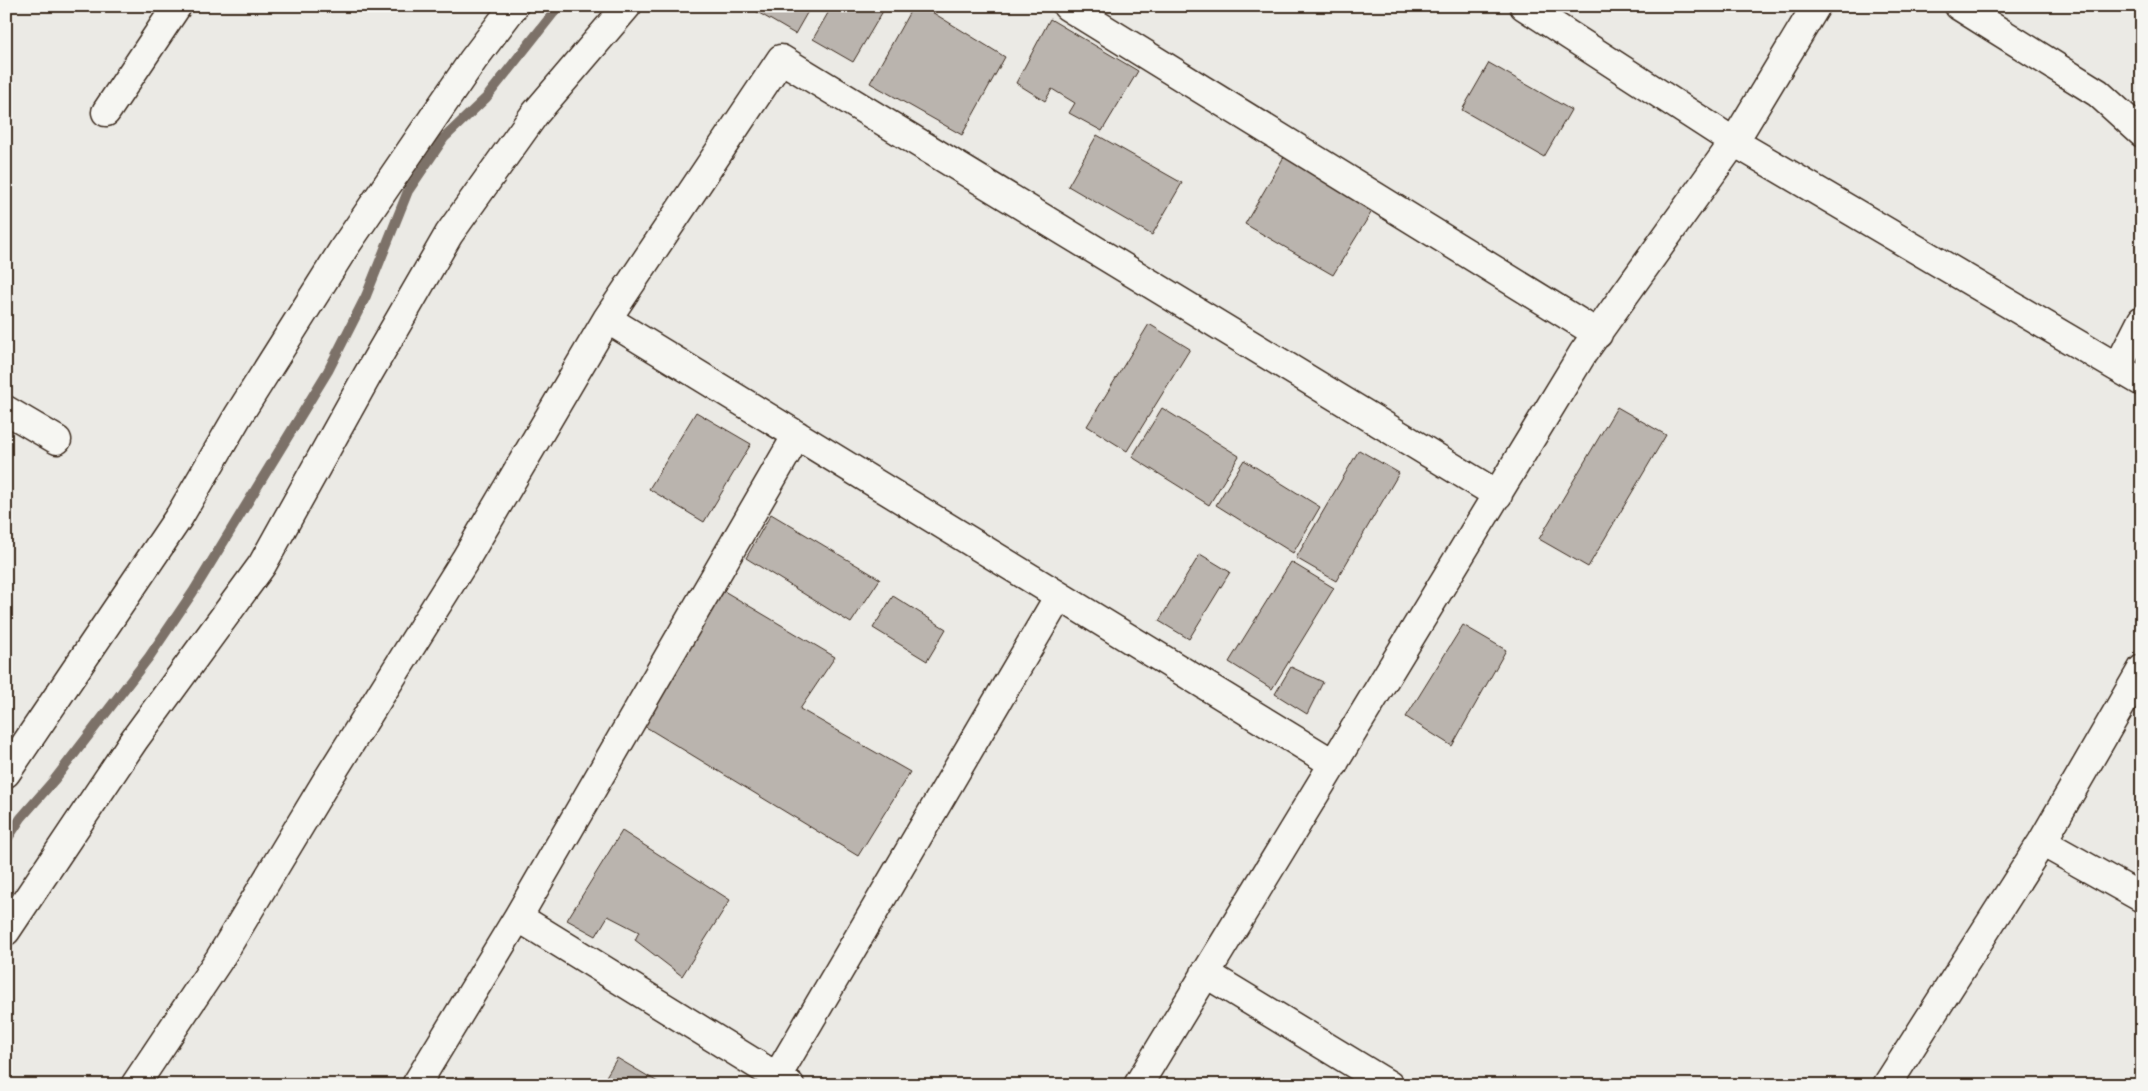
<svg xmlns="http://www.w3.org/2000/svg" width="2148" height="1091" viewBox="0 0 2148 1091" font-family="'Comic Neue',sans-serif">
	<rect width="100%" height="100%" fill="#ebeae5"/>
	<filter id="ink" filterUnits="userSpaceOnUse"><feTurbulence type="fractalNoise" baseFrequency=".02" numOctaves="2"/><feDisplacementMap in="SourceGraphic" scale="10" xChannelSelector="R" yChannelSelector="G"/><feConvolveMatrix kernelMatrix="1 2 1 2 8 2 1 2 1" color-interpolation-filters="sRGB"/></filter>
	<g filter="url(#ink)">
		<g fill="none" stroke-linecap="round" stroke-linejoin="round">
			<!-- stream -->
			<path stroke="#7c7167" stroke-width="10" d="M6 841 21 818 55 779 149 657 193 592 328 371 366 296 408 191 444 138 486 98 559 6"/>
		</g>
		<!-- building -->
		<path fill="#bab4ae" stroke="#3b2a1e" d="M747 6H811L795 34Z
			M832 6H886L853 62 813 39Z
			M913 6H922L1005 57 962 135 870 83Z
			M1050 19 1138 71 1102 131 1069 113 1075 103 1052 89 1045 101 1016 83Z
			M1489 63 1571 110 1544 157 1462 110Z
			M1097 135 1182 183 1152 235 1068 186Z
			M1285 155 1374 208 1333 275 1245 224Z
			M1149 324 1190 349 1127 451 1087 426Z
			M1617 407 1666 435 1588 567 1539 539Z
			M1162 408 1239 456 1209 505 1132 457Z
			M696 412 751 444 704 522 649 489Z
			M1359 450 1399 473 1336 581 1296 558Z
			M1244 460 1320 507 1293 553 1216 505Z
			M771 514 880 579 851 623 746 558Z
			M1200 554 1230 572 1189 639 1159 621Z
			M1291 562 1334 588 1272 689 1229 662Z
			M724 591 835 657 800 709 910 772 858 856 641 724Z
			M893 596 946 629 927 661 873 628Z
			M1463 625 1506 650 1452 746 1406 717Z
			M1291 667 1323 682 1307 714 1275 694Z
			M622 831 730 900 682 976 635 940 639 932 608 916 596 936 567 920Z
			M617 1058 663 1085H601Z"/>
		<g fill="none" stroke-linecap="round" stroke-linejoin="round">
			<defs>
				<path id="minor" d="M1067 6 1598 334
					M1524 6 1734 142 2142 382
					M1959 6 2098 93 2142 133
					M106 112 177 6
					M607 319 1334 764
					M2118 367 2142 320
					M6 410 57 440
					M6 773 179 517 238 416 344 248 473 60 514 6
					M2042 842 2142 898
					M518 917 790 1085
					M6 931 134 740 262 565 367 376 449 234 534 115 627 6
					M1205 973 1389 1085
					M135 1085 220 958 326 782 465 560 607 319 781 59 1498 495
					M416 1085 518 917 797 435
					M772 1085 1059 596
					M1138 1085 1583 353 1734 142 1816 6
					M1887 1085 2042 842 2142 669"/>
			</defs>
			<!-- minor casing -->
			<use href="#minor" stroke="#3b2a1e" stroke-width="31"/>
			<!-- minor -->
			<use href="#minor" stroke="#f6f6f2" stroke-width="28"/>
		</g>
	</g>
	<!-- margin -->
	<rect width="2148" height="1091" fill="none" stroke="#f6f6f2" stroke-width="25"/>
	<rect x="12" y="12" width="2123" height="1066" fill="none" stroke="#3b2a1e" stroke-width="2" filter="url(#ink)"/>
</svg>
